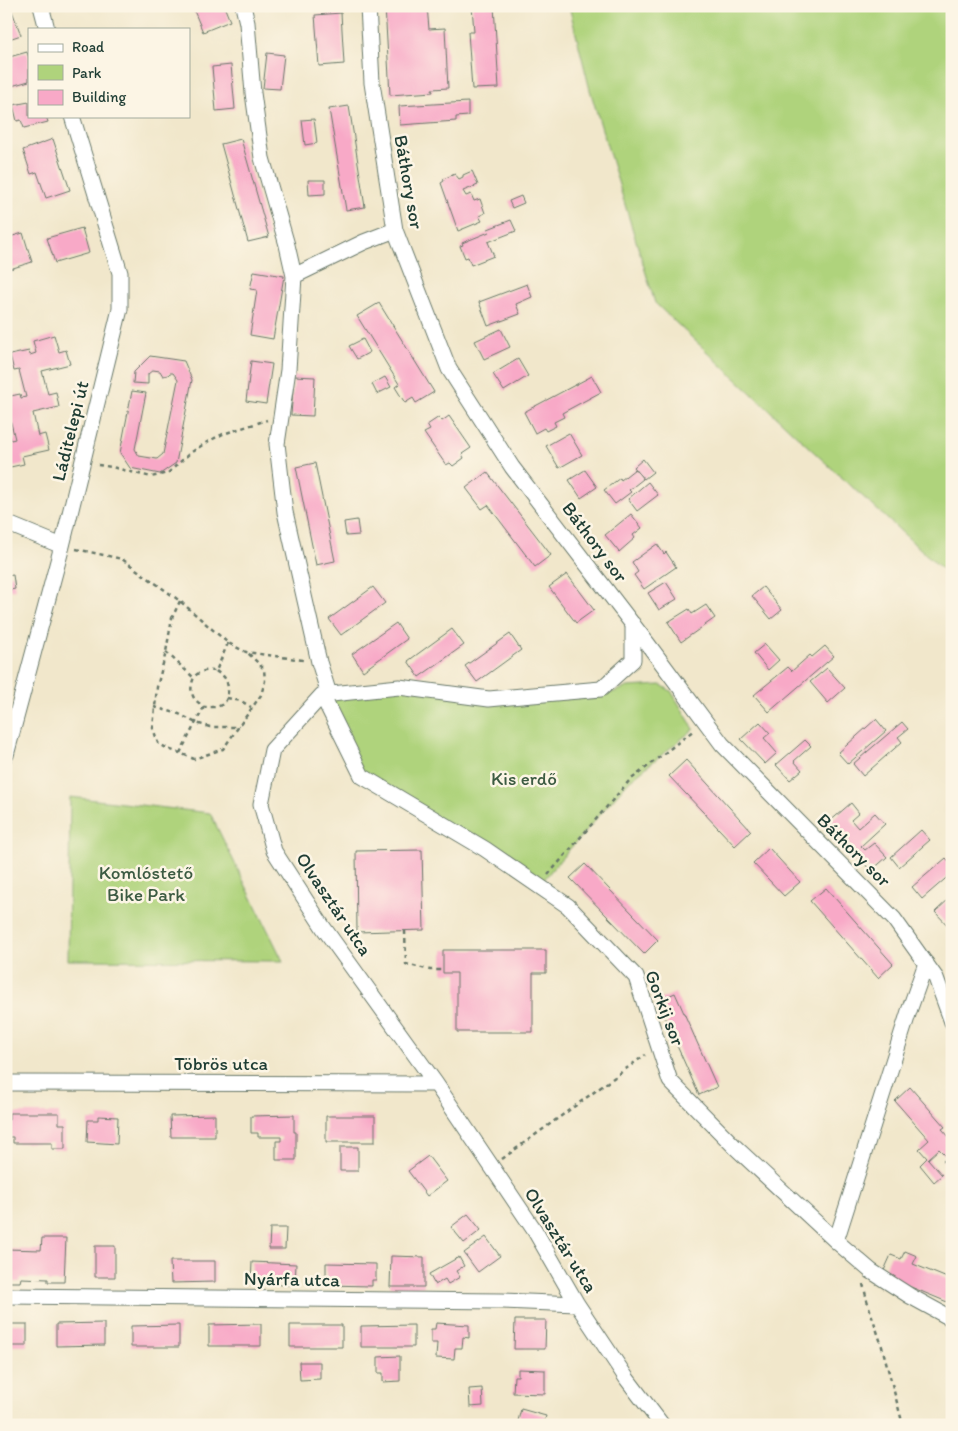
<svg xmlns="http://www.w3.org/2000/svg" width="958" height="1431" viewBox="0 0 958 1431" font-family="Itim,sans-serif">
	<rect width="100%" height="100%" fill="#fcf5e5"/>
	<filter id="ink" filterUnits="userSpaceOnUse"><feTurbulence type="fractalNoise" baseFrequency=".02" numOctaves="2"/><feDisplacementMap in="SourceGraphic" scale="10" xChannelSelector="R" yChannelSelector="G"/><feConvolveMatrix kernelMatrix="1 2 1 2 8 2 1 2 1" color-interpolation-filters="sRGB"/></filter>
	<filter id="wash" filterUnits="userSpaceOnUse"><feTurbulence type="fractalNoise" baseFrequency=".0096" numOctaves="4" result="noise"/><feDisplacementMap in="SourceGraphic" scale="20" xChannelSelector="R" yChannelSelector="G"/><feGaussianBlur stdDeviation="1.12" result="paint"/><feColorMatrix in="noise" values="0 0 0 0 0 0 0 0 0 0 0 0 0 0 0 0 0 1.4 0 .05"/><feComposite in="paint" operator="in"/></filter>
	<g filter="url(#wash)">
		<rect width="100%" height="100%" fill="#f1e7cb"/>
		<!-- green -->
		<path fill="#afd37c" stroke="#678858" d="M569 6H952V578L815 453 655 303 590 90Z
			M661 685 671 691 694 729 629 781 554 867 539 886 362 776 329 694 399 687 489 699 602 696 628 687Z
			M70 797 210 813 283 961 68 960Z"/>
		<g id="blocks">
			<!-- building -->
			<path fill="#f8a9c7" d="M192 6H224L230 21 203 32Z
				M385 6H427L429 29 445 28 448 88 432 89 433 92 390 95Z
				M472 6H494L499 88 472 89 468 32H474Z
				M12 11 21 35 6 40V13Z
				M341 13 344 64 319 66 315 15Z
				M27 52 29 58V81L8 87 6 79V58Z
				M267 53 284 55 280 89 263 88Z
				M231 65 235 109 216 111 212 67Z
				M29 102V116H46L48 122 24 128 21 120 17 121 13 105Z
				M468 102V116L456 117V121L400 125 399 106Z
				M349 106 365 207 346 210 329 109Z
				M314 119 317 143 305 145 302 120Z
				M53 139 70 190 46 198 37 172 31 174 23 150Z
				M241 139 269 237 248 242 221 144Z
				M472 171 473 173 478 185 463 191 466 196 471 194 474 201 480 199 485 213 479 216 482 221 458 231 441 183 444 181 443 179 455 174 459 179 463 177V175Z
				M308 180H325V194L309 195Z
				M521 196 524 203 512 208 509 201Z
				M511 220 516 231 488 242 494 256 471 265 468 257 465 258 460 246 463 245 462 243 489 232 488 229Z
				M82 228 89 253 55 263 47 238Z
				M23 233 32 262 10 269 6 255V238Z
				M254 271 284 276 273 339 250 335 257 290 250 289Z
				M527 284 532 297 516 304 520 314 488 326 479 302Z
				M379 303 434 392 416 403 413 398 405 403 395 387 399 384 357 316Z
				M501 329 510 347 484 359 475 341Z
				M54 335 59 352 66 350 70 364 42 371 48 394 56 392 59 407 33 413 38 436 45 434 49 450 22 456 24 464 6 468V438L10 437 11 440 15 439 8 411 6 412V397L20 394 21 398 26 397 19 370 14 371 10 355 29 351 30 355 36 353 33 341Z
				M363 339 370 352 357 359 349 346Z
				M150 356 184 361 192 380 176 463 160 474 130 468 120 453 132 391 146 393 135 449 139 456 157 459 163 454 178 380 173 373H170L168 375 163 376 160 371 153 370 148 374V384L133 383 134 372Z
				M518 359 528 376 504 391 493 374Z
				M251 361 272 364 266 404 246 401Z
				M294 376 315 377 313 416 291 415Z
				M592 376 601 392 562 413 564 417 554 422 556 426 546 431 544 428 535 433 524 412Z
				M385 377 391 387 377 394 372 384Z
				M449 416 471 448 462 454 464 458 453 466 450 463 446 465 424 433 430 430 427 425 439 417 442 421Z
				M569 433 582 455 559 468 546 446Z
				M643 459 653 472 644 479 634 467Z
				M315 463 335 561 316 565 296 467Z
				M635 469 643 479 629 490 631 492 615 504 604 490 620 478 621 480Z
				M585 470 597 487 581 498 569 480Z
				M487 472 551 555 535 567 488 505 482 509 466 488Z
				M648 482 658 495 637 511 628 499Z
				M631 514 642 528 633 535 635 538 619 552 605 535Z
				M357 520 359 535 346 536 344 522Z
				M657 544 664 554 666 552 676 567 644 589 634 575 638 572 632 562Z
				M567 574 594 610 576 623 549 587Z
				M13 575 15 589 6 591V576Z
				M666 582 677 599 659 610 648 593Z
				M373 587 385 603 341 635 329 619Z
				M763 587 782 610 771 619 752 596Z
				M706 605 715 618 681 642 668 622 689 609 692 614Z
				M396 623 407 639 363 671 352 654Z
				M452 629 464 645 419 677 408 661Z
				M510 634 521 650 477 682 465 666Z
				M765 644 779 660 768 670 754 653Z
				M825 646 834 656 769 712 754 695 788 667 792 671 810 655 812 657Z
				M827 668 845 688 828 703 810 682Z
				M876 719 886 731 848 764 838 753Z
				M760 722 770 733 764 738 777 753 765 764 741 739Z
				M902 722 908 729 898 737 902 742 863 776 853 764Z
				M805 740 811 746 794 761 802 770 790 780 776 765Z
				M686 760 751 831 735 846 669 776Z
				M851 803 859 813 851 820 858 828 875 813 885 824 861 846 865 850 874 843 887 857 871 871 828 823Z
				M921 830 930 840 899 867 891 857Z
				M769 848 800 882 784 896 753 863Z
				M422 850 424 930 357 932 356 851Z
				M946 858 952 865V873L922 899 912 887Z
				M585 864 658 940 644 954 570 878Z
				M826 888 893 964 878 978 810 901Z
				M952 896V930L935 912Z
				M443 950H546V973H533V1032H457V973H443Z
				M675 993 717 1087 699 1095 657 1001Z
				M910 1087 945 1127 942 1129 952 1140V1171L943 1161 947 1157 939 1149 928 1159 942 1175 934 1182 920 1165 927 1158 919 1149 929 1140 895 1101Z
				M9 1113H59V1124H65V1149H52V1143H13V1137H6V1120H9Z
				M215 1115V1137H171L170 1116Z
				M294 1115V1132H296V1160H276V1141H281V1137H258V1133H251V1116Z
				M98 1116 118 1117 117 1144 87 1142 88 1120H98Z
				M326 1116H375V1142H326Z
				M340 1147H358V1171H340Z
				M428 1156 447 1181 427 1196 408 1171Z
				M468 1214 481 1230 464 1243 451 1227Z
				M270 1228H286L285 1249H269Z
				M486 1237 500 1256 478 1272 464 1253Z
				M42 1238H66L64 1282H48V1279L21 1278 20 1282H6L7 1249 41 1250Z
				M95 1246H115V1277H95Z
				M905 1251 917 1256 913 1264 952 1280V1304L882 1275 891 1255 901 1259Z
				M391 1256 424 1257V1287H390Z
				M459 1257 464 1266 456 1271 460 1277 448 1284 445 1279 435 1285 429 1274Z
				M170 1261H215V1282L171 1283Z
				M252 1262 296 1264 295 1285 251 1284Z
				M326 1263 376 1264V1280H372V1286L326 1285Z
				M515 1320H546L545 1349H514Z
				M104 1323V1345L56 1346V1324Z
				M436 1323 469 1325V1338L463 1337 462 1348H455L454 1359 436 1358 437 1343H431V1329H435Z
				M6 1324H27V1346H6Z
				M261 1324V1346H209V1325Z
				M179 1325V1347H131V1326Z
				M290 1325H342V1347H290Z
				M414 1325V1347H361V1326Z
				M400 1356V1381L383 1382V1373H378V1357Z
				M299 1362H320V1379L300 1380Z
				M518 1369 545 1370V1394L513 1393 514 1376H518Z
				M482 1388 483 1406 470 1407 469 1389Z
				M521 1409 546 1416 543 1425H517Z"/>
		</g>
	</g>
	<g filter="url(#ink)">
		<use href="#blocks" fill-opacity="0" stroke="#687869" stroke-width="1"/>
		<g fill="none" stroke-linecap="round" stroke-linejoin="round">
			<defs>
				<path id="minor" d="M41 6 47 29
					M243 6 247 23 253 93 262 158 287 245 294 276 288 370 277 444 285 512 319 662 329 694
					M368 6 372 83 395 230 449 369 512 467 647 643 722 744 894 919 936 978 952 1022
					M294 276 364 242 395 230
					M6 523 62 546
					M633 624V660L601 689 489 699 399 687 322 695 272 750 261 804 274 851 323 927 436 1084 535 1231 577 1304 627 1379 662 1425
					M322 695 362 776 485 849 568 906 636 977 670 1081 735 1147 836 1241 871 1271 910 1296 952 1319
					M6 755 62 546 120 309V273L72 116
					M6 1083 436 1084
					M836 1241 909 1011 926 963
					M6 1296 502 1301 577 1304"/>
			</defs>
			<!-- minor casing -->
			<use href="#minor" stroke="#687869" stroke-width="17"/>
			<!-- path -->
			<path stroke="#687869" stroke-width="2.5" stroke-dasharray="4 4" stroke-linecap="butt" d="M98 465 112 467 151 477 168 473 190 453 209 441 223 434 267 420
				M76 549 122 559 180 601 228 643 246 652 303 660
				M180 601 172 618 166 652 157 687 153 728 158 743 168 749 180 753
				M166 652 193 677
				M216 671C218 673 221 674 223 676 229 681 230 697 224 703 219 708 211 707 204 707 201 704 195 701 193 696 191 692 191 688 192 684 194 671 204 670 216 671L228 643
				M227 698 241 701 251 707
				M154 707 179 714 196 723 210 727H239
				M204 707 180 753 194 759 223 749 261 695 265 681 264 669 248 653
				M548 875 629 781 694 730
				M405 931 406 964 430 970H443
				M502 1159 645 1055
				M863 1284 868 1304 881 1343 903 1425"/>
			<!-- minor -->
			<use href="#minor" stroke="#fff" stroke-width="15"/>
		</g>
	</g>
	<g text-anchor="middle" dominant-baseline="central" stroke-width="5" stroke-linejoin="round" paint-order="stroke">
		<!-- street labels -->
		<g font-size="19" fill="#1f3d34" stroke="#fcf5e5">
			<text transform="translate(409 182) rotate(80)">Báthory sor</text>
			<text transform="translate(70 431) rotate(-76)">Láditelepi út</text>
			<text transform="translate(595 542) rotate(53)">Báthory sor</text>
			<text transform="translate(854 850) rotate(45)">Báthory sor</text>
			<text transform="translate(334 904) rotate(56)">Olvasztár utca</text>
			<text transform="translate(665 1008) rotate(69)">Gorkij sor</text>
			<text x="221" y="1063">Töbrös utca</text>
			<text transform="translate(561 1240) rotate(58)">Olvasztár utca</text>
			<text transform="translate(292 1279) rotate(1)">Nyárfa utca</text>
		</g>
		<!-- park labels -->
		<g font-size="19" fill="#3c5b42" stroke="#fcf5e5">
			<text x="524" y="778">Kis erdő</text>
			<text x="146" y="872">Komlóstető<tspan x="146" dy="22">Bike Park</tspan></text>
		</g>
	</g>
	<!-- margin -->
	<rect width="958" height="1431" fill="none" stroke="#fcf5e5" stroke-width="25"/>
	<!-- legend -->
	<rect x="28" y="28" width="162" height="90" fill="#fcf5e5" stroke="#a4ab9e"/>
	<rect x="38" y="44" width="25" height="8" fill="#ffffff" stroke="#a4ab9e"/>
	<text x="72" y="52" font-size="15" fill="#1f3d34">Road</text>
	<rect x="38" y="65" width="25" height="15" fill="#afd37c" stroke="#a4ab9e"/>
	<text x="72" y="78" font-size="15" fill="#1f3d34">Park</text>
	<rect x="38" y="90" width="25" height="15" fill="#f8a9c7" stroke="#a4ab9e"/>
	<text x="72" y="102" font-size="15" fill="#1f3d34">Building</text>
</svg>
